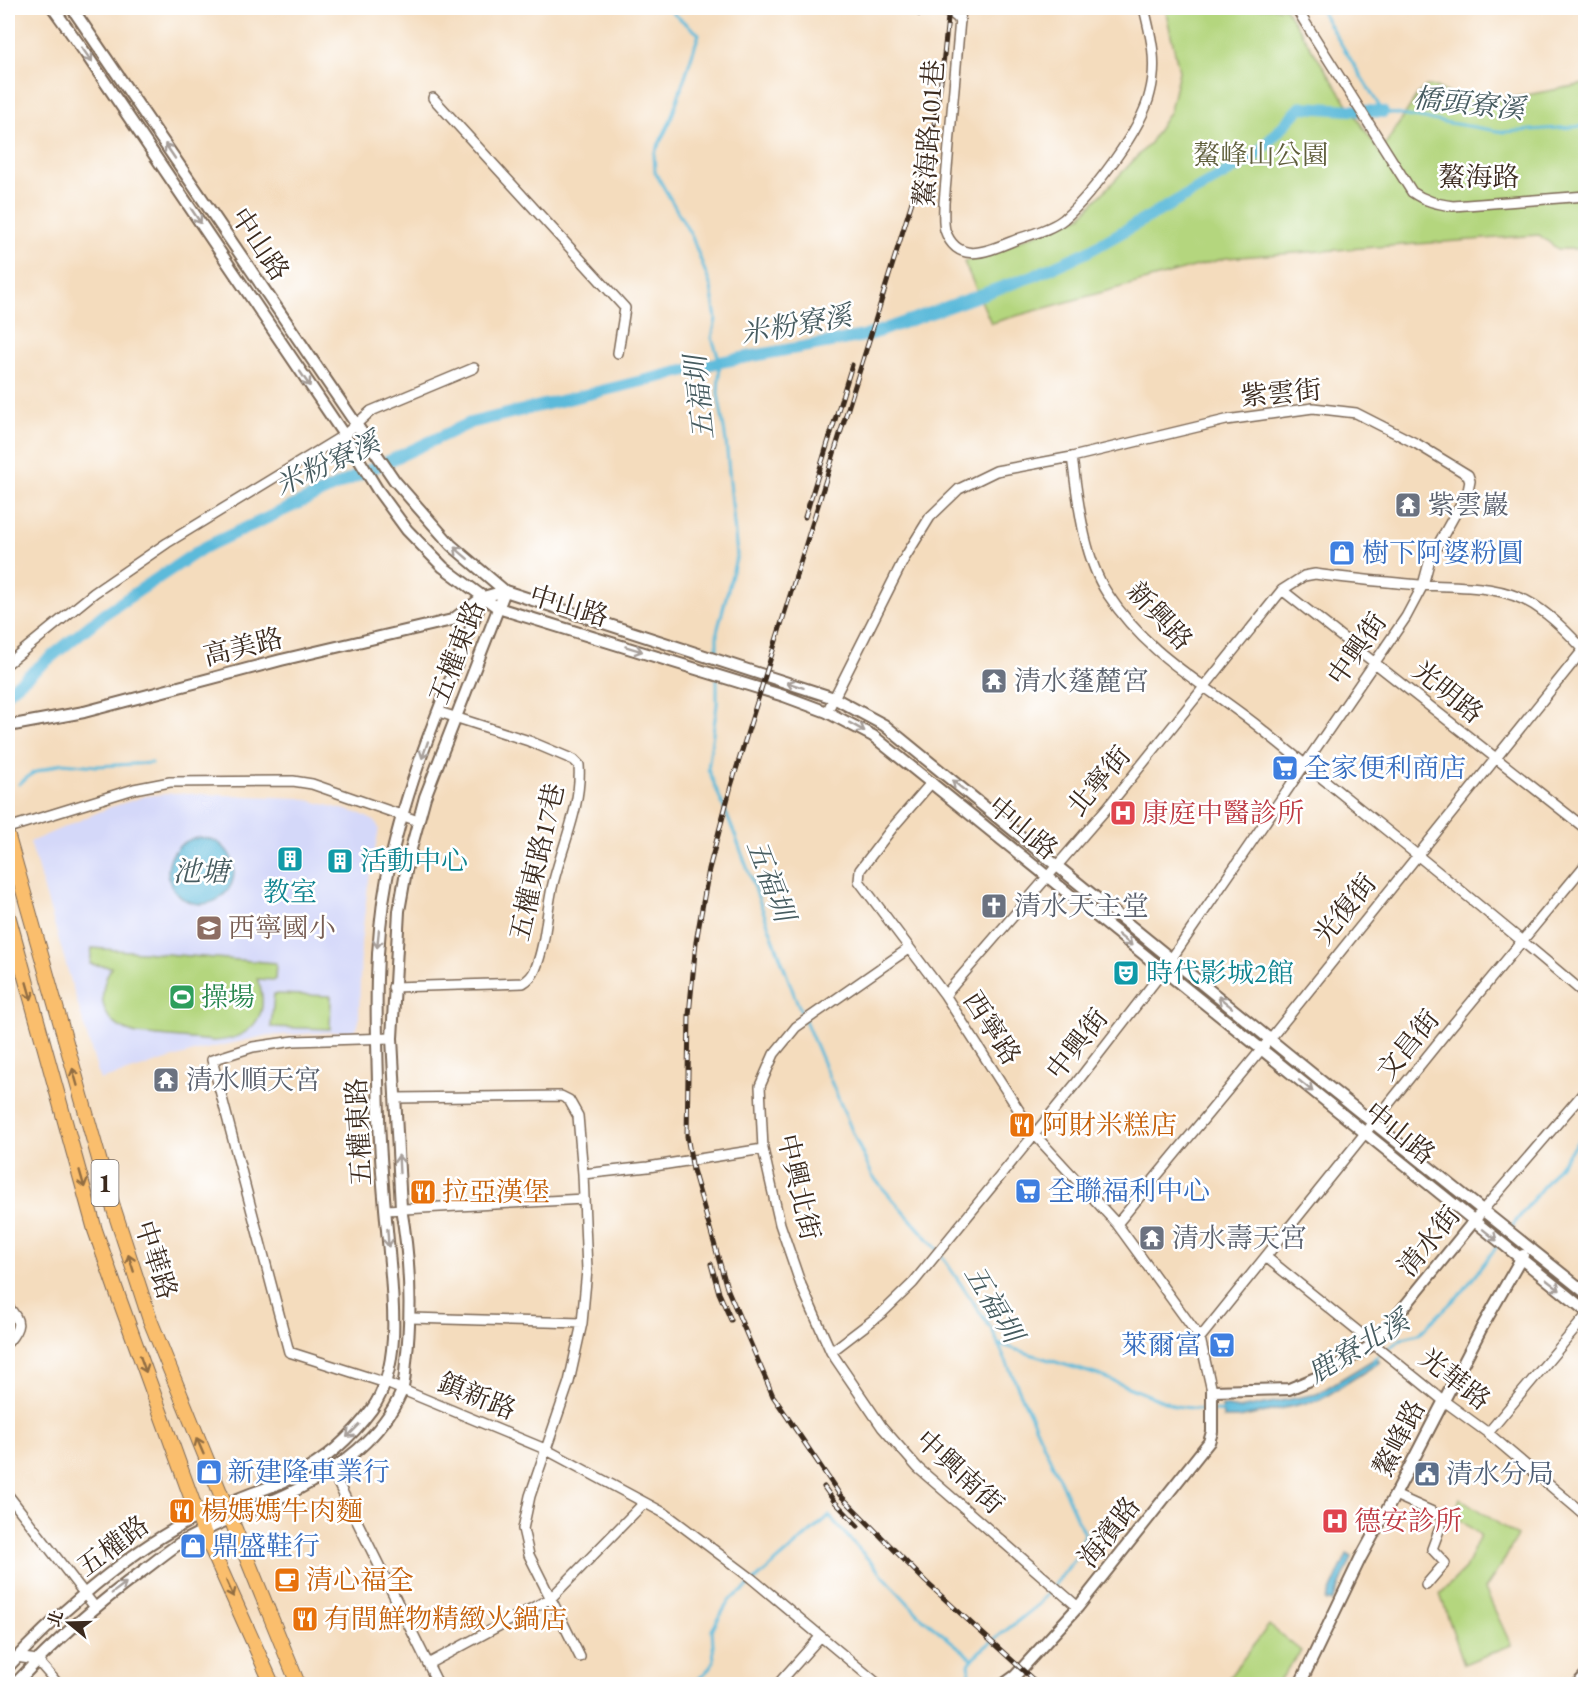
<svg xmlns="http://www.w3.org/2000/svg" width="1593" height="1692" viewBox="0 0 1593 1692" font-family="'EB Garamond','Noto Serif TC',serif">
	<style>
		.built { fill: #d4d8f9 }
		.green { fill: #b4d67e; stroke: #78804e; stroke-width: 1.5 }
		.water { fill: #5cbada; stroke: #4c727c; stroke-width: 1.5 }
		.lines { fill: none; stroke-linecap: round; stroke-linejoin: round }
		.stream { stroke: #5cbada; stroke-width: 3 }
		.canal { stroke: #5cbada; stroke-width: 12 }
		.minor-casing { stroke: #7c6856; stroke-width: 12 }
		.tertiary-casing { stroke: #7c6856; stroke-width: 14 }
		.primary-casing { stroke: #7c6856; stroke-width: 16 }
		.minor { stroke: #fff; stroke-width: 9 }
		.tertiary { stroke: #fff; stroke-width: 10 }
		.primary { stroke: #fabe6d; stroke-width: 14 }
		.rail-casing { stroke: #3b2a1e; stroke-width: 5 }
		.rail { stroke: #fff; stroke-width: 3; stroke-dasharray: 9; stroke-linecap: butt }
		.oneway { stroke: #a79f9a }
		.oneway2 { stroke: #916d42 }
		.labels { text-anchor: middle; stroke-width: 5; stroke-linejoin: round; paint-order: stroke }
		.shield { fill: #fff; stroke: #766a62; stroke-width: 1.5 }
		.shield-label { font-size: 26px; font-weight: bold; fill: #3b2a1e }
		.street-label { font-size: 27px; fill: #3b2a1e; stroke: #fff }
		.park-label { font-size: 27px; fill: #5f5e3b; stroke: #fff }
		.worship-label { font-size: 27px; fill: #5b616d; stroke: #fff; text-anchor: start }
		.shop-label { font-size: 27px; fill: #366cbe; stroke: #fff; text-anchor: start }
		.health-label { font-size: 27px; fill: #be3a42; stroke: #fff; text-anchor: start }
		.culture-label { font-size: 27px; fill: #0d838f; stroke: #fff; text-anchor: start }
		.education-label { font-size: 27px; fill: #785e54; stroke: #fff; text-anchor: start }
		.leisure-label { font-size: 27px; fill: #27864d; stroke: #fff; text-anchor: start }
		.food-label { font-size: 27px; fill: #c56008; stroke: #fff; text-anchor: start }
		.service-label { font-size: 27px; fill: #4e5e75; stroke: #fff; text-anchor: start }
		.water-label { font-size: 28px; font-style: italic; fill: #475c60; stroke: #fff }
	</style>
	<rect width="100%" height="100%" fill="#fff"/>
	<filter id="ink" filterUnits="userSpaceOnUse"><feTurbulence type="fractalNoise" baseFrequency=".0167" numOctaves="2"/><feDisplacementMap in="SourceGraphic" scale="12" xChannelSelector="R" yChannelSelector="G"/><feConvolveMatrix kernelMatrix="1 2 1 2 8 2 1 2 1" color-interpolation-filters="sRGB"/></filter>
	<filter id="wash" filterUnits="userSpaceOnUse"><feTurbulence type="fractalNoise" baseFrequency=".008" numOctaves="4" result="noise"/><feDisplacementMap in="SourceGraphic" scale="24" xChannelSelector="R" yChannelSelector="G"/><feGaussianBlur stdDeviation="1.35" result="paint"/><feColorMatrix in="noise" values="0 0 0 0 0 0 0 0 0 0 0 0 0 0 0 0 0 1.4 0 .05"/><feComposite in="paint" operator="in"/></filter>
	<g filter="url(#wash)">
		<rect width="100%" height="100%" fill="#f4dcbd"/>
		<path class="built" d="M173 793 300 798 361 814 376 822 379 829 368 885 361 943 359 1021 357 1028 353 1031 265 1036 197 1051 100 1080 30 842 108 808 146 796Z"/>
		<path class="green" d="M1165 8H1285L1380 153 1418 94 1426 86 1436 87 1449 94 1471 99 1490 102 1585 84V249H1558L1539 235 1226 258 991 323 964 262 1080 217 1150 143 1170 111 1179 71Z
			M92 948 276 963 275 980 257 979C273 1016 250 1039 214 1041L137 1034C101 1025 95 998 111 967L90 964Z
			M274 994 331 996 330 1029 271 1027Z
			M1460 1498 1517 1536 1505 1559 1485 1589 1511 1645 1464 1664 1440 1594 1465 1569 1480 1535 1455 1516Z
			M1269 1625 1301 1651 1276 1684H1224Z"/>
		<path class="water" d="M168 871a33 33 0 1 1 66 0a33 33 0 1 1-66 0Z
			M1376 1358 1380 1362 1320 1400 1239 1418H1223L1222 1406 1239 1409 1317 1394Z
			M1347 1554 1352 1557 1333 1601H1326Z"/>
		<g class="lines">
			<path class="stream" d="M669 8 674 14 699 34 670 122 654 154 655 172 692 237 711 287 716 319 712 338 720 362 718 393 726 441 737 555 717 632V657
				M1319 8 1383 112 1504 132 1586 126
				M717 679V704L708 769 735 835 795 997 856 1140 873 1177 937 1249 992 1330 1084 1534 1079 1554 1039 1604 979 1652 968 1665 972 1684
				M19 784 33 773 62 763 97 766 152 763
				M1510 1229 1586 1131
				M998 1344 1101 1376 1175 1406 1225 1412
				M1374 1359 1403 1338 1419 1334 1464 1290 1506 1234
				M693 1684 706 1672 714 1661 712 1630 730 1599 743 1591 829 1516 918 1614 973 1659"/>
			<path class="canal" d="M8 692 104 614 203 548 470 423 720 362 869 335 1033 276 1087 252 1254 157 1301 107 1383 112"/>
		</g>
	</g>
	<g filter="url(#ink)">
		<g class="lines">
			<defs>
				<path id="minor" d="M961 8 944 203C944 211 943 222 945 230 958 268 992 249 1018 239 1032 234 1052 229 1064 219 1092 194 1142 129 1150 93 1158 63 1151 36 1144 8
					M1296 8 1412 192C1425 201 1437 204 1453 206L1586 196
					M920 11C933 10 954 8 960 22
					M433 98 625 308 618 353
					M1072 457C1078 500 1083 556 1107 593 1148 656 1202 682 1259 727 1368 816 1479 903 1586 995
					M1282 590 1586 829
					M8 663 94 593 167 543 344 435 371 411 474 368
					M827 712 904 559 930 517 959 489 996 471 1072 457 1226 420 1313 408 1356 413 1417 444 1468 475 1470 481 1468 491 1430 559 1423 585 1406 617 1163 971 1077 1082 913 1283 882 1313 831 1352
					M932 782 893 827 860 870 859 881 945 995 1034 1134 1117 1224 1200 1338 1212 1391
					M8 828 134 789 170 782 293 781 312 784 418 821
					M908 949 796 1027 774 1054 760 1086 763 1149 780 1224 801 1285 831 1352 882 1427 918 1468 1078 1607
					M393 987 523 983C528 980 532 977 535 970 546 944 546 915 552 888 561 848 582 807 579 765L574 760 529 741 439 712
					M945 995 1107 808 1282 590 1304 576 1315 574C1350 579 1386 582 1421 585 1459 587 1500 584 1534 605 1554 618 1570 635 1586 652
					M392 1038 294 1041 253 1047 212 1060 289 1352 386 1383 545 1449 666 1514 751 1578 878 1684
					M395 1098 561 1096 569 1100 578 1116 583 1174 587 1270 582 1323 569 1382 530 1496 523 1529 529 1555 580 1657
					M583 1174 648 1167 763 1149
					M386 1210 584 1199
					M1482 1211 1586 1090
					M1117 1224 1270 1039 1583 650
					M1266 1257 1444 1401 1488 1433 1586 1516
					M8 1307C22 1321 20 1328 8 1342
					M411 1318 582 1323
					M1200 1338 1445 1034 1586 864
					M1488 1433 1586 1316
					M332 1471 438 1684
					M8 1495 94 1606
					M1395 1495 1444 1517 1432 1549 1445 1563 1426 1585
					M16 1657 37 1660 58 1684
					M428 1664 551 1598 644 1503
					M778 1684 820 1637
					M1576 1684 1586 1673"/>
				<path id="tertiary" d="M53 8 86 54 344 435 377 489 407 530 443 567 498 608 784 696 827 712 873 736 1586 1311
					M72 8 395 481 451 545 505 591 834 698 884 725 1321 1081 1586 1293
					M8 726 84 712 281 660 452 620 483 597 505 591
					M8 1667C51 1620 116 1563 171 1531 197 1515 225 1504 253 1493 267 1488 282 1483 295 1476 325 1461 352 1436 372 1409 402 1367 393 1300 389 1252 385 1207 380 1162 379 1116 377 1037 372 957 387 878 405 783 448 688 483 597
					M15 1684C54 1642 97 1604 144 1570 156 1561 168 1551 180 1543 218 1521 261 1508 300 1488 340 1468 382 1436 401 1393 405 1384 405 1372 406 1362 412 1312 410 1259 401 1208L392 1038 399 911 408 860 425 797 505 591
					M1004 1684 1015 1676 1078 1607 1209 1442 1212 1432V1391L1289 1389 1320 1376 1374 1344 1478 1216
					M1300 1684 1360 1559 1395 1495 1481 1329 1523 1255"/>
				<path id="primary" d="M8 837 108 1191 150 1320 298 1684
					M8 915 95 1230 116 1290 203 1530 272 1684"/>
			</defs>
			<use href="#minor" class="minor-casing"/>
			<use href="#tertiary" class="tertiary-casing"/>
			<use href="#primary" class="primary-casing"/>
			<use href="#minor" class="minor"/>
			<use href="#tertiary" class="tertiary"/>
			<use href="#primary" class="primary"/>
			<defs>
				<path id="rail" d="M949 8 942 74 932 137 731 786 709 869 696 942 689 1015 687 1136 693 1170 727 1288 773 1396 840 1495 926 1582 1038 1684
					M805 517 852 365
					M711 1264 719 1293 731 1320
					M824 1487 834 1501 858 1526"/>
			</defs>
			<use href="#rail" class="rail-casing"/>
			<use href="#rail" class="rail"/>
		</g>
		<defs><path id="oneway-shaft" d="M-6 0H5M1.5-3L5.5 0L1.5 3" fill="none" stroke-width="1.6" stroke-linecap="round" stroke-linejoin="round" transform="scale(1.5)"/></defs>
		<g class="oneway">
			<use href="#oneway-shaft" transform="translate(87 55) rotate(55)"/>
			<use href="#oneway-shaft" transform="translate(170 151) rotate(-124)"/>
			<use href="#oneway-shaft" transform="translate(196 216) rotate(56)"/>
			<use href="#oneway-shaft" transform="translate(305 379) rotate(56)"/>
			<use href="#oneway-shaft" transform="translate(461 553) rotate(-139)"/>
			<use href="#oneway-shaft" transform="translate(634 649) rotate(17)"/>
			<use href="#oneway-shaft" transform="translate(795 685) rotate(-162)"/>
			<use href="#oneway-shaft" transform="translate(857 727) rotate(29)"/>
			<use href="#oneway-shaft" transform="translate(425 750) rotate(109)"/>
			<use href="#oneway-shaft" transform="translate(959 786) rotate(-141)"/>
			<use href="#oneway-shaft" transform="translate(378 939) rotate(96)"/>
			<use href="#oneway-shaft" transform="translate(1125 940) rotate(39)"/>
			<use href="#oneway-shaft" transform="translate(1225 1002) rotate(-141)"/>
			<use href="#oneway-shaft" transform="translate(1306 1086) rotate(39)"/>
			<use href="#oneway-shaft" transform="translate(399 1164) rotate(-93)"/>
			<use href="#oneway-shaft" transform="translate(1490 1235) rotate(39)"/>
			<use href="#oneway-shaft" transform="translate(388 1238) rotate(86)"/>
			<use href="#oneway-shaft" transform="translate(1553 1285) rotate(38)"/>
			<use href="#oneway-shaft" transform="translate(353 1431) rotate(135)"/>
			<use href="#oneway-shaft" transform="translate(119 1588) rotate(-37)"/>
		</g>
		<g class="oneway2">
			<use href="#oneway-shaft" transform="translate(29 991) rotate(74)"/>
			<use href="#oneway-shaft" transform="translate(75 1077) rotate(-106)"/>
			<use href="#oneway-shaft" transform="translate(82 1179) rotate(74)"/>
			<use href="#oneway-shaft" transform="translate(131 1263) rotate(-108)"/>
			<use href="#oneway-shaft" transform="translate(143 1364) rotate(70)"/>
			<use href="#oneway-shaft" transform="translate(200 1446) rotate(-113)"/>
			<use href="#oneway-shaft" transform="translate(230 1589) rotate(66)"/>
		</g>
	</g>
	<defs>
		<symbol id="temple-square" viewBox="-11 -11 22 22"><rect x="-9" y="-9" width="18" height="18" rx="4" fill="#6b7280" stroke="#fff"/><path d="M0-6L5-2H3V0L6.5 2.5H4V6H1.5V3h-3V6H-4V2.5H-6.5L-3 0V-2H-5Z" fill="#fff"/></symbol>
		<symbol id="shop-square" viewBox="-11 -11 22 22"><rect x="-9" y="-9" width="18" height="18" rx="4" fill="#3f7fe0" stroke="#fff"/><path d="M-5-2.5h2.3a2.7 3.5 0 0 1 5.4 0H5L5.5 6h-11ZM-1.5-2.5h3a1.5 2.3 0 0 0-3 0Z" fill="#fff"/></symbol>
		<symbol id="supermarket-square" viewBox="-11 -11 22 22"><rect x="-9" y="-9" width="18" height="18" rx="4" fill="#3f7fe0" stroke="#fff"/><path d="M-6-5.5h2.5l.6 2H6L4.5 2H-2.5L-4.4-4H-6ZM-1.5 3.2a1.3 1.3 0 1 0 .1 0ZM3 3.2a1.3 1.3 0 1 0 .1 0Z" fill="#fff"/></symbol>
		<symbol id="hospital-square" viewBox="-11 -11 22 22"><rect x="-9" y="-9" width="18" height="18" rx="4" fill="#e0444e" stroke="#fff"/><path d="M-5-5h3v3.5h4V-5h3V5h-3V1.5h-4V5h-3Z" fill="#fff"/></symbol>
		<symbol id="building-square" viewBox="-11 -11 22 22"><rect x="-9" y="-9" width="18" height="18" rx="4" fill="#0f9aa8" stroke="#fff"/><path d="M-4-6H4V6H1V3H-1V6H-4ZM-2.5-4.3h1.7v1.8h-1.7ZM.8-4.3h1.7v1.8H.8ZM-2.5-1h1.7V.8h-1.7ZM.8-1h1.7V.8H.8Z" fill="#fff"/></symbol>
		<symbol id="church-square" viewBox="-11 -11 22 22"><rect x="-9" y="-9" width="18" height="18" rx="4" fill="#6b7280" stroke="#fff"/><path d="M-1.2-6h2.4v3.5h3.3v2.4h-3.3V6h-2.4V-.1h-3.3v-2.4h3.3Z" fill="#fff"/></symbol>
		<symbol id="school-square" viewBox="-11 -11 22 22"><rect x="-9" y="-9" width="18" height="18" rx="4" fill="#8d6e63" stroke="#fff"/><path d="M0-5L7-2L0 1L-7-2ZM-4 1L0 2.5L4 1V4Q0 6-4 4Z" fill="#fff"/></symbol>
		<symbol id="theatre-square" viewBox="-11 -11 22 22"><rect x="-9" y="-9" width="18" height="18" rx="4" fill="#0f9aa8" stroke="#fff"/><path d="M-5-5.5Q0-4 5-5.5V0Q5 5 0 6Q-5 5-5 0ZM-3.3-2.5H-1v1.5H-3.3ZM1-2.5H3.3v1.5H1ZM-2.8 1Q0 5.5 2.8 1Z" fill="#fff"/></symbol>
		<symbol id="stadium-square" viewBox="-11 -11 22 22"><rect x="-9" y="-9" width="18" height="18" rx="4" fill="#2e9e5b" stroke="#fff"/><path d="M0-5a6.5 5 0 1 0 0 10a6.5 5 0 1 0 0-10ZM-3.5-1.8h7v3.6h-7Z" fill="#fff"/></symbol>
		<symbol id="restaurant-square" viewBox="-11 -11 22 22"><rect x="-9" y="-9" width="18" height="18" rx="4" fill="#e8710a" stroke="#fff"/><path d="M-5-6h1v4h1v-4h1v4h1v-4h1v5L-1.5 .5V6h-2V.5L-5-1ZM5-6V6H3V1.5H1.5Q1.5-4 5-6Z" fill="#fff"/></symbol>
		<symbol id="civic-square" viewBox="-11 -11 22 22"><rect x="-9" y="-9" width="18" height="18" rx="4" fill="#5c6f8a" stroke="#fff"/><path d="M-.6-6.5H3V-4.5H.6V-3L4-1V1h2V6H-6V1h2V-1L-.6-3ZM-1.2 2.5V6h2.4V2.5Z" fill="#fff"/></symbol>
		<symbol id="cafe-square" viewBox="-11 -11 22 22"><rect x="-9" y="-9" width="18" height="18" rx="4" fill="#e8710a" stroke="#fff"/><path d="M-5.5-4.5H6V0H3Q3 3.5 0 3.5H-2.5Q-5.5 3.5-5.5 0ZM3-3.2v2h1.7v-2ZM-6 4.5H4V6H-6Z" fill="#fff"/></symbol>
	</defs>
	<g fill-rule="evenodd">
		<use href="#temple-square" x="1393" y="490" width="30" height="30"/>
		<use href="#shop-square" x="1327" y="538" width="30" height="30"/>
		<use href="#temple-square" x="979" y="666" width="30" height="30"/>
		<use href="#supermarket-square" x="1270" y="753" width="30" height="30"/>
		<use href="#hospital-square" x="1108" y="798" width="30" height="30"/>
		<use href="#building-square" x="275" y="844" width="30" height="30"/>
		<use href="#building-square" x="325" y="846" width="30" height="30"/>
		<use href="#church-square" x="979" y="891" width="30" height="30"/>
		<use href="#school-square" x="194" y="913" width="30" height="30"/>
		<use href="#theatre-square" x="1111" y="958" width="30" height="30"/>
		<use href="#stadium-square" x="167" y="982" width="30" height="30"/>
		<use href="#temple-square" x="151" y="1065" width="30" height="30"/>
		<use href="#restaurant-square" x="1007" y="1110" width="30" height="30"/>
		<use href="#supermarket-square" x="1013" y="1176" width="30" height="30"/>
		<use href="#restaurant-square" x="408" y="1177" width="30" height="30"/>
		<use href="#temple-square" x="1137" y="1223" width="30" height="30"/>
		<use href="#supermarket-square" x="1207" y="1330" width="30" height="30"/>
		<use href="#shop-square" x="194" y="1457" width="30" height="30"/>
		<use href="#civic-square" x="1412" y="1459" width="30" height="30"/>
		<use href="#restaurant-square" x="167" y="1496" width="30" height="30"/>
		<use href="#hospital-square" x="1320" y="1506" width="30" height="30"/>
		<use href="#shop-square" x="178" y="1531" width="30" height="30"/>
		<use href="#cafe-square" x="272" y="1565" width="30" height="30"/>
		<use href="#restaurant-square" x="290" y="1604" width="30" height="30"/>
	</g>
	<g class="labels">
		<rect class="shield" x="91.5" y="1160" width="27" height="46" rx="4.5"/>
		<g class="shield-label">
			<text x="105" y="1192">1</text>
		</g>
		<g class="street-label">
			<text transform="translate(929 133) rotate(-86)" y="9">鰲海路101巷</text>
			<text x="1479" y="186">鰲海路</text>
			<text transform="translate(260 244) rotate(56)" y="9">中山路</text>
			<text transform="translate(1281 393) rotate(-5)" y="9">紫雲街</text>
			<text transform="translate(569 606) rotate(17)" y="9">中山路</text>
			<text transform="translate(1160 616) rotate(47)" y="9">新興路</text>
			<text transform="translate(243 647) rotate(-14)" y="9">高美路</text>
			<text transform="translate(1357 649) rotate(-55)" y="9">中興街</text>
			<text transform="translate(457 652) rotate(-69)" y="9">五權東路</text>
			<text transform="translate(1448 692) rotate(39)" y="9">光明路</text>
			<text transform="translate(1099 781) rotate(-50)" y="9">北寧街</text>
			<text transform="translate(1023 828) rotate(40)" y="9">中山路</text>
			<text transform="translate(537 862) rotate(-77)" y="9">五權東路17巷</text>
			<text transform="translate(1345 909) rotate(-51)" y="9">光復街</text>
			<text transform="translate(992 1028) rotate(57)" y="9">西寧路</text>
			<text transform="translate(1077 1044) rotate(-52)" y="9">中興街</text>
			<text transform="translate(1408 1045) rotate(-51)" y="9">文昌街</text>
			<text transform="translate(359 1132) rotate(-93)" y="9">五權東路</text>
			<text transform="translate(1400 1133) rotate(39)" y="9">中山路</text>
			<text transform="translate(799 1187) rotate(77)" y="9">中興北街</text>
			<text transform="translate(1429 1241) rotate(-51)" y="9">清水街</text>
			<text transform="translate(156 1260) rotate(72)" y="9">中華路</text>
			<text transform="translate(1455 1379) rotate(38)" y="9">光華路</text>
			<text transform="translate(477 1396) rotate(22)" y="9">鎮新路</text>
			<text transform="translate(1399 1438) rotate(-63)" y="9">鰲峰路</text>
			<text transform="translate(960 1472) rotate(43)" y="9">中興南街</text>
			<text transform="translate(1109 1532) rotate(-52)" y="9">海濱路</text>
			<text transform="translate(113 1546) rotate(-37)" y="9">五權路</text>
		</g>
		<g class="park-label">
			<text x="1261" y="164">鰲峰山公園</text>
		</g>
		<g class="worship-label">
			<text x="1428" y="514">紫雲巖</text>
			<text x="1014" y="690">清水蓬麓宮</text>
			<text x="1014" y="915">清水天主堂</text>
			<text x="186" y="1089">清水順天宮</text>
			<text x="1172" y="1247">清水壽天宮</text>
		</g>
		<g class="shop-label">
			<text x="1362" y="562">樹下阿婆粉圓</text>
			<text x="1304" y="777">全家便利商店</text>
			<text x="1048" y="1200">全聯福利中心</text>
			<text x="1202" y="1354" text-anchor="end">萊爾富</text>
			<text x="228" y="1481">新建隆車業行</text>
			<text x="212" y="1555">鼎盛鞋行</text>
		</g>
		<g class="health-label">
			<text x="1142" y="822">康庭中醫診所</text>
			<text x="1354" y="1530">德安診所</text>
		</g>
		<g class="culture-label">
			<text x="360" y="870">活動中心</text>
			<text x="290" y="901" text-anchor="middle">教室</text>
			<text x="1146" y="982">時代影城2館</text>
		</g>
		<g class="education-label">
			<text x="228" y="937">西寧國小</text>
		</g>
		<g class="leisure-label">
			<text x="201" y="1006">操場</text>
		</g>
		<g class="food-label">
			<text x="1042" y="1134">阿財米糕店</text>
			<text x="442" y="1201">拉亞漢堡</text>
			<text x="201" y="1520">楊媽媽牛肉麵</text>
			<text x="306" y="1589">清心福全</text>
			<text x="324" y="1628">有間鮮物精緻火鍋店</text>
		</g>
		<g class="service-label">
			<text x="1446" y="1483">清水分局</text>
		</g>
		<g class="water-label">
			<text transform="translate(1469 103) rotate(6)" y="10">橋頭寮溪</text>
			<text transform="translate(796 324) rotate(-10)" y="10">米粉寮溪</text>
			<text transform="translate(699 398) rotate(-96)" y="10">五福圳</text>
			<text transform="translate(327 463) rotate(-25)" y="10">米粉寮溪</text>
			<text x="201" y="881">池塘</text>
			<text transform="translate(771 880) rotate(69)" y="10">五福圳</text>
			<text transform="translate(994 1303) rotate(59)" y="10">五福圳</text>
			<text transform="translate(1358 1346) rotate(-31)" y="10">鹿寮北溪</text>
		</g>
	</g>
	<rect width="1593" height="1692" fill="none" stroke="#fff" stroke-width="30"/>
	<g transform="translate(69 1623) rotate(289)" stroke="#ffffff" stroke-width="4.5" paint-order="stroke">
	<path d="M0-4.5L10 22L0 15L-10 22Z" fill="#3b2a1e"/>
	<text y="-9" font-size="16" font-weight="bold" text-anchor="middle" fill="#3b2a1e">北</text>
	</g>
</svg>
